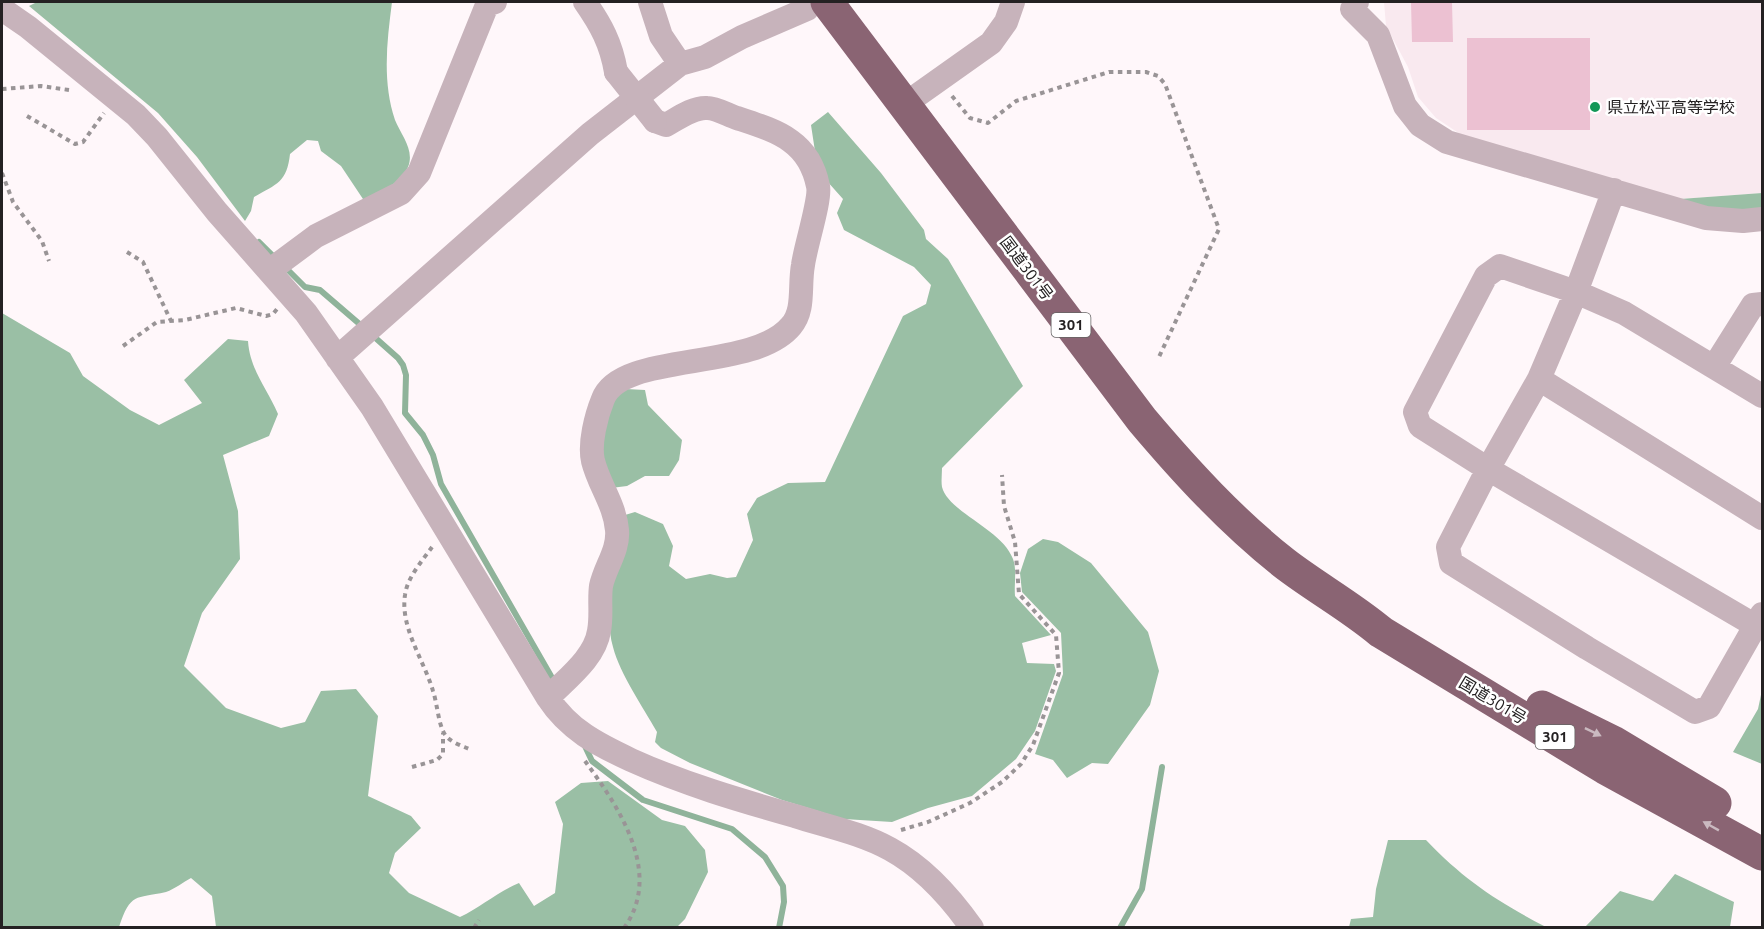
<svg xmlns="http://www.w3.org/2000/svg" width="1764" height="929" viewBox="0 0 1764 929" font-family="Ubuntu,'Noto Sans JP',sans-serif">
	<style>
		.built { fill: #f9e9ef }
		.forest { fill: #9abfa5 }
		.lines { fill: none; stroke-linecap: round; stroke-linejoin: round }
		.stream { stroke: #8fb39a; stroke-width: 6 }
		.building { fill: #ecc1d2 }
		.path { stroke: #999496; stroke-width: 4; stroke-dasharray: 4.5 4.5; stroke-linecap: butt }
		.minor { stroke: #c7b3bb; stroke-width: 24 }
		.highway { stroke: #8a6473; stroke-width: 33 }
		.minor-bridge { stroke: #c7b3bb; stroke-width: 24 }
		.oneway { fill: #cab9c0 }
		.poi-dot { fill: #139757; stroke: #fff; stroke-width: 2 }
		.labels { text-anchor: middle; stroke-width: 5; stroke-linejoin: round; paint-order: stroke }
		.shield { fill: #fff; stroke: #666464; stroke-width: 1.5 }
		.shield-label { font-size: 15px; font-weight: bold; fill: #242122 }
		.poi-label { font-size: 16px; fill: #242122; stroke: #fff; text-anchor: start }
		.street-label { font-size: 16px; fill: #242122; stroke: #fff }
	</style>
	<rect width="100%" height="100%" fill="#fff7fa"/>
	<path class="built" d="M1384 2H1762V193L1680 199 1460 134 1436 118 1418 97 1408 67 1386 26Z"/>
	<path class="forest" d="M37 2H392C387 41 382 81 395 120 401 135 415 150 408 167 401 183 379 193 365 202L341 166 321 151 318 141 307 140 290 154C287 182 277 184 254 197L251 211 245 221 197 157 158 113 29 6Z
		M828 112 881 173 924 230 926 239 948 259 1023 386 942 468C942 474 941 481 942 487 948 512 1002 529 1013 559 1017 569 1014 585 1015 596L1051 635 1022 643 1027 663 1054 664 1056 671 1035 731 1016 759 972 796 928 808 892 822 844 819 782 800 690 763 661 748 655 742 657 732C643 707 620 674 613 647 602 609 619 553 625 515L635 512 663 524 673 546 669 566 686 579 710 574 727 578 736 577 753 540 747 514 757 498 788 483 825 482 903 316 926 304 931 285 914 267 844 230 837 213 843 199 818 171 811 125Z
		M1762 193V211L1713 209 1680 199Z
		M2 313 70 353 83 376 130 410 159 425 202 403 184 380 228 339 248 341C250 370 267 388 278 414L269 436 223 455 238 511 240 559 202 613 184 666 226 708 281 728 305 722 321 691 356 689 378 716 368 796 411 816 421 828 395 853 389 873 409 893 460 917C481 907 497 892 519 883L534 906 555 893 563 824 555 802 581 783 608 781 662 820 685 826 705 850 708 872 685 919 676 928 216 927 212 896 191 878C183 882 175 889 166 892 135 899 131 892 119 927H2Z
		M626 389 645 390 648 405 682 440 679 460 669 476H645L627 486 611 488 600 459 610 396Z
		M1043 539 1058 542 1091 563 1148 632 1159 671 1150 705 1108 764 1092 763 1067 778 1053 760 1035 754 1063 674 1061 633 1022 592 1020 573 1028 549Z
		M1762 690V764L1733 752 1758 709Z
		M1388 840H1426C1464 880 1498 902 1546 927H1349L1351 919 1373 917 1376 889Z
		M1675 874 1734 902 1730 927H1585L1620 891 1653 901Z"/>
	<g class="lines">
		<path class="stream" d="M259 242 277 260
			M285 267 305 287 320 290 363 327
			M371 334 398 358 403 365 406 375 405 413 423 435 433 455 441 484 555 683
			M584 744 592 761 643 800 732 829 765 857 783 886 784 902 779 928
			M1120 928 1142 889 1162 767"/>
	</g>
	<path class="building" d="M1411 2H1452L1453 42H1412Z
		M1467 38H1590V130H1467Z"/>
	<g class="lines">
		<path class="path" d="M2 89 41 86 69 90
			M952 96 970 118 988 123 1016 101 1109 72H1146L1158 76 1165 84 1219 229 1158 359
			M27 116 75 144 83 142 104 113
			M2 173 13 202 42 241 49 261
			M127 252 143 262 171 321
			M123 346 157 322 185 320 236 308 266 316 273 314 277 309
			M432 547C422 561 407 578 405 595 400 628 424 660 433 691 437 703 438 720 443 731 447 741 460 745 469 749
			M585 761C618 806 664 873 624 928
			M412 767 437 760 443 754V733
			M901 830 928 822 970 803 1002 782 1021 764 1033 745 1059 673 1056 635 1019 594 1015 542 1004 506 1002 475
			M474 928 479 920"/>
		<path class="minor" d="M585 2C601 25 611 43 616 72
			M650 2 661 36 680 64 705 57 742 37 807 9
			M1357 2 1352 9 1378 35 1405 106 1420 125 1447 142 1706 218 1743 221 1762 219
			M2 9 28 27 136 115 157 137 217 212 306 313 372 407 548 698C569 730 597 744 631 760 684 784 739 800 795 816 826 826 861 833 890 849 923 867 951 898 972 928
			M905 104 991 43 1006 22 1013 2
			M1614 190 1576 292 1539 379 1488 469 1448 547 1451 563 1587 648 1695 712 1709 707 1762 614
			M269 271 316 236 401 193 419 173 487 5 495 2
			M337 358 590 134 680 64
			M1714 367 1753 305 1762 304
			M1539 379 1762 518
			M1756 626 1488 469 1420 426 1415 412 1486 276 1500 266 1576 292 1624 313 1762 396
			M548 698C566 679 595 658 599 631 602 616 599 600 601 586 605 567 619 550 617 530 615 505 599 485 593 461 589 444 596 416 603 399 621 351 753 372 791 326 805 310 799 286 803 265 805 248 821 199 818 186 809 140 776 131 737 118 728 115 716 108 707 108 693 107 677 119 666 125L655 121"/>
		<path class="highway" d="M827 2 1142 420C1186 472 1231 521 1284 563 1315 587 1350 606 1381 632L1605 768 1762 854
			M1542 707 1613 742 1715 803"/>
		<path class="minor-bridge" d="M616 72 655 121"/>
	</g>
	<defs><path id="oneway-solid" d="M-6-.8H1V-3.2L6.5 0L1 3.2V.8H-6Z" transform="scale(1.5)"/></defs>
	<g class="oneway">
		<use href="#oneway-solid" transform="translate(1593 732) rotate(26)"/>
		<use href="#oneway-solid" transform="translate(1711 826) rotate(-151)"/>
	</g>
	<circle class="poi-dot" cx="1595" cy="107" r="6"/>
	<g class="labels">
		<g class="shield">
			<rect x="1051.5" y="313" width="39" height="24" rx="4.5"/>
			<rect x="1535.5" y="725" width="39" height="24" rx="4.5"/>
		</g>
		<g class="shield-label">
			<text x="1071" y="330">301</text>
			<text x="1555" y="742">301</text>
		</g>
		<g class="poi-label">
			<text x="1607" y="113">県立松平高等学校</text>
		</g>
		<g class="street-label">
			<text transform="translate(1027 268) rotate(53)" y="6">国道301号</text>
			<text transform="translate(1493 700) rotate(31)" y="6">国道301号</text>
		</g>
	</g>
	<rect width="1764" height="929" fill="none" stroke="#242122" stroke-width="6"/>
</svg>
